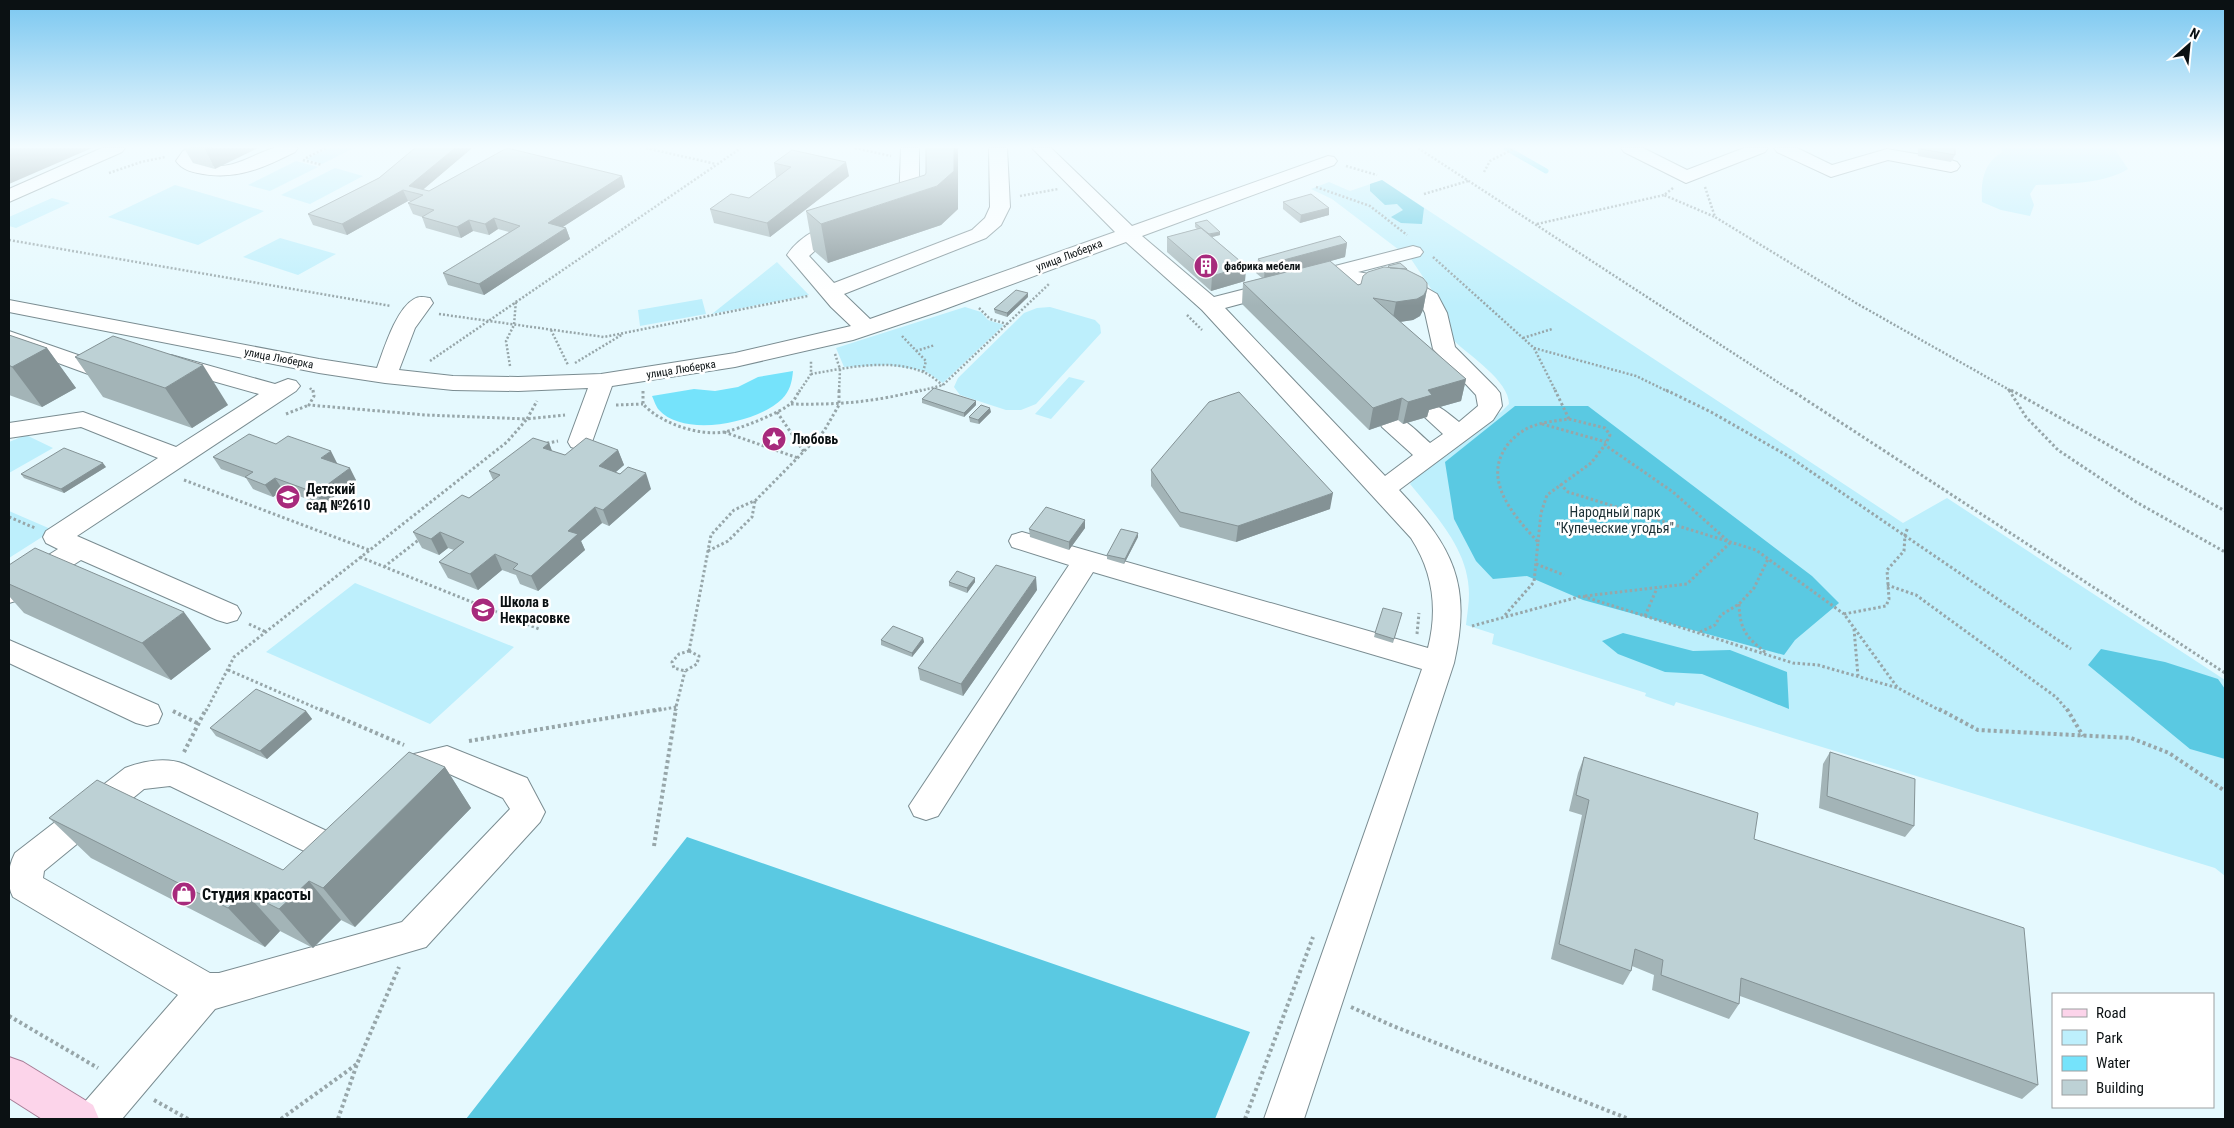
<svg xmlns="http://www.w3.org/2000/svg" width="2234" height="1128" viewBox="0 0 2234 1128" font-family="'Roboto Condensed',sans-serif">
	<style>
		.green { fill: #bdeffc }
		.forest { fill: #5ac9e2 }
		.water { fill: #75e3fb }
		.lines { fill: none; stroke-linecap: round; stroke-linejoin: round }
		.stream { stroke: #75e3fb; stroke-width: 5 }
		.minor-casing { stroke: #7a8c91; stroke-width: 2 }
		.major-casing { stroke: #a67d96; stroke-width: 2 }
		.path-far2 { stroke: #97a6a9; stroke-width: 2.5; stroke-dasharray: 2 2; stroke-linecap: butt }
		.path-far1 { stroke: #97a6a9; stroke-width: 3; stroke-dasharray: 2.5 2.5; stroke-linecap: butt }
		.path { stroke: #97a6a9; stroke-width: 4; stroke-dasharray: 3 3; stroke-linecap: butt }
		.minor { fill: #fff; fill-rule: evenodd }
		.major { fill: #fcd4ea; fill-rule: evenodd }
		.wall { fill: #a3b4b7 }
		.shaded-wall { fill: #849295 }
		.building { fill: #bdd1d5; stroke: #849295 }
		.labels { text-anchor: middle; stroke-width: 5; stroke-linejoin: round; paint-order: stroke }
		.far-street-label { font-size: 11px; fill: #0b1113; stroke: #fff }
		.far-poi-label { font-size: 11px; font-weight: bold; fill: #0b1113; stroke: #fff; text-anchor: start }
		.poi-label { font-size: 14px; font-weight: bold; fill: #0b1113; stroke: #fff; text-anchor: start }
		.park-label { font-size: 14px; fill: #1c3035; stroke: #fff }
		.near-poi-label { font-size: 16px; font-weight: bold; fill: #0b1113; stroke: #fff; text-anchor: start }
	</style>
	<rect width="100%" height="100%" fill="#e5f9fe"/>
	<path class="green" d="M330 148H354L322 164 306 159Z
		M2002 148H2114L2128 169C2104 184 2064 184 2036 185L2030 194 2034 205 2030 216 2001 210 1982 202C1981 181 1983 164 2002 152Z
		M296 161 318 167 270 191 248 185Z
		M335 168 363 176 310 204 281 195Z
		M1382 180 1903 523 1947 498 2225 680V876L2215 868 1676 702 1674 706 1645 696 1646 693 1492 644 1494 634 1466 625C1467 615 1469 604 1469 594 1469 550 1436 516 1410 484L1418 474 1501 412 1509 404C1509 381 1470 356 1453 340L1450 332 1448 314 1411 259 1332 199 1311 189 1329 182 1350 191Z
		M175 185 264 211 198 245 108 217Z
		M52 198 70 203 16 228 9 226V217Z
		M280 238 336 254 298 275 243 257Z
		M777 262 809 295 712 314Z
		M702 299 706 314 640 326 638 310Z
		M965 307 981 312 988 320 1004 325 943 383 925 371 888 365 844 367 836 348Z
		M1050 307 1095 320 1100 325 1101 333 1036 404 1021 410H1006L960 395 954 387 958 378 1024 313 1037 308Z
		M1069 377 1085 381 1051 419 1035 414Z
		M26 435 53 448 9 473V442Z
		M9 511 53 530 9 558Z
		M355 583 514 647 430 724 266 652Z"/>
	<path class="forest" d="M1382 180 1424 208 1422 224 1401 223 1391 217 1403 210 1397 204 1385 205 1370 191V184Z
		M1515 406H1588L1812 576 1839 603 1795 640 1784 655 1583 600 1527 576 1493 579 1476 561 1454 519 1445 462Z
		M1623 633 1693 651 1730 650 1787 672 1789 709 1702 674 1665 672 1618 654 1602 641Z
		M2101 649 2165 662 2218 679 2225 689V759L2190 749 2088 665Z
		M687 837 1250 1032 1215 1119H466Z"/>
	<path class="water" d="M793 371C792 382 790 391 782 399 758 423 684 438 659 410 656 407 654 400 652 396L694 389 715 391 738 387 758 377Z"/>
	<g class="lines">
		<path class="stream" d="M1506 148 1546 171"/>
		<defs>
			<path id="minor" d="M102 148H125L122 152 9 202V189Z
				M190 148H213L210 152 195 160C227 176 247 156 274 148 281 146 291 148 298 148L295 152C265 167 238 180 203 174 192 172 182 170 176 161L183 151Z
				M901 148H919V209C913 217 904 218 895 216L892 212 899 206Z
				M989 148H1007L1010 207 1001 225 986 238 844 294 870 319 1115 232 1032 148H1051L1132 226 1328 156 1334 157 1337 161 1334 165 1142 236 1214 297 1413 246 1420 248 1423 252 1420 256 1358 272 1418 283 1437 294 1447 313 1455 347 1496 388 1500 393 1502 406 1493 420 1399 490C1453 547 1472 584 1454 663L1304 1119H1264L1422 669 1093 572 938 816 926 820 914 816 909 806 1069 565 1012 547 1009 541 1012 535 1022 532 1428 648C1438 609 1433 572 1411 538L1202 310 1126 242 937 312 853 340 735 367 612 386 592 442 589 447 580 450 571 447 568 442 588 388 518 391 453 390 385 383 319 373 9 312V300L319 359 377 368C384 349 396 309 414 299 419 296 424 297 430 298L433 303 415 328 399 370 453 376 518 377 601 374 735 353 851 326 831 307 787 255C799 237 829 218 851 224L854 228 851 232 829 238 809 256 834 283 972 230 985 218 990 207ZM1329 280 1405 292 1420 303 1425 313 1433 349 1476 395 1478 406 1459 422C1446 412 1437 401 1421 405L1417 410 1443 434 1430 443C1416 431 1402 412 1382 417L1379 422 1382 427 1413 455 1385 476 1225 308Z
				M1621 148H1643L1687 170 1744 148H1768L1765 152 1686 183 1624 152Z
				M1774 148H1797L1832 165 1887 149 1951 160 1957 162 1960 166 1957 170 1951 172 1888 160 1831 177 1777 152Z
				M9 331 101 363 114 361 122 363 126 368 122 373C111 376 102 378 91 375L9 345Z
				M171 355 275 384 288 379 296 381 300 386 296 391 77 536 237 606 241 613 237 620 227 623 217 620 81 560 19 600 9 603V580L58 549 46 543 43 537 46 531 158 458 81 427 9 438V423L83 412 176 447 259 394 163 367 160 362 163 357Z
				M9 640 158 705 162 714 158 723 147 726 136 723 9 663Z
				M447 746 527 778 545 812 540 822 426 947 215 1009 122 1119H76L82 1105 178 995 13 897C6 883 8 867 15 853L125 768C143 761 166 757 184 764L329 832 410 755ZM445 772 503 798 510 809 402 922 219 973H210L43 878 44 871 144 789 170 786 333 865 345 860 430 775Z"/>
			<path id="major" d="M9 1057 23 1062 93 1105 99 1119H42L9 1098Z"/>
		</defs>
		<use href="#minor" class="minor-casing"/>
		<use href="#major" class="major-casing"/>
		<path class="path-far2" d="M646 148 716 164
			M855 148 891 156
			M1418 148 1793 392
			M306 158 326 148
			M303 160 322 165
			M1346 166 1377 175
			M1484 172 1490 161 1515 148
			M109 173 141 162 165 157
			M1316 187 1370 206 1407 235
			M1705 187 1715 217 1856 303 2013 392
			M1673 188 1664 195 1715 217
			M1424 194 1468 181
			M1020 196 1058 189
			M1537 224 1664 195
			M9 240 391 306
			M1433 257 1534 348 1556 392
			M979 308 990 319 1007 324
			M439 314 604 337 808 296
			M1187 315 1202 330
			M551 330 568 365
			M902 336 926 361 923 372
			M1523 338 1552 329
			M1534 348 1636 376 1669 392
			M916 351 935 345
			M835 354 840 369 839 392
			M430 361 741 148
			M575 363 623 334
			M510 366 506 341 514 325 516 300
			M811 374C846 368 889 358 923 372 931 375 937 381 943 385
			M310 388 313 392
			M2008 389 2010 392
			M799 392 811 374V361
			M916 392 943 385 1049 284"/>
		<path class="path-far1" d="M313 390 314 396 309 405 426 415 527 419 537 401
			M1666 390 1711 412 1788 456 2071 649
			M1791 390 2225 673
			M2009 390 2026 417 2058 450 2136 502 2225 552
			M2011 390 2225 511
			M643 391V404C660 423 698 436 724 432 737 430 783 412 791 403 795 400 797 394 800 390
			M791 404C839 405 874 402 921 390
			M616 405 643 404
			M777 412 804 452
			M286 414 309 405
			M1569 419 1605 428 1610 435 1605 445 1673 492 1728 541
			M1542 424 1606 442
			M724 432 798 458
			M542 444 558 441
			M184 480 369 550
			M1560 484 1568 492 1756 550 1844 614
			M9 517 35 528
			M1538 542 1541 513 1547 495 1591 463 1605 445
			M708 551 728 541 752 517 755 501
			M360 557 539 629
			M1536 564 1564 575
			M384 567 421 538
			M1887 585 1916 595 2056 697 2068 711
			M1585 596 1687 584 1730 543
			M1739 604C1740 630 1746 637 1766 653
			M1505 615 1534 582 1538 542C1517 519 1485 485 1503 452 1508 442 1518 433 1528 428 1541 422 1555 421 1569 419L1555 390
			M1645 616 1657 588
			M249 624 266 632
			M1472 626 1582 596 1793 663 1818 665 1898 688 1941 711
			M1854 629 1858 676
			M1700 632 1715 625 1721 615 1739 604 1754 588 1768 559
			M1417 634 1419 613
			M689 651 711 535 734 510 756 500 824 431 839 405V390
			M689 651 699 656 697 664 685 671 674 668 672 662 679 654Z
			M228 670 323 711
			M1897 687 1844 614 1886 606 1889 599 1887 570 1904 551 1905 535 1908 527
			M206 711 234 657 507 442 527 419 565 415
			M654 711 676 707
			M675 711 685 671"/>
		<path class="path" d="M320 709 404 745
			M1939 709 1978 730 2131 738 2169 753 2225 791
			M2067 709 2083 736
			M173 711 199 724
			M469 741 662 709
			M184 752 206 709
			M654 846 676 709
			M1351 1007 1393 1026 1629 1119
			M9 1016 98 1068
			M154 1100 188 1119
			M281 1119 357 1064
			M338 1119 357 1064 399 967
			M1245 1119 1313 937"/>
		<use href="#minor" class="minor"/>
		<use href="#major" class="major"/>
	</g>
	<path class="wall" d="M184 148H204L215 169 193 163Z
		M415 148H472L422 190 429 191 622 176 625 187 562 227 566 228 570 239 484 295 448 285 443 273 509 232 498 229 489 235 473 231 461 238 426 228 422 217 413 214 408 203 411 201H408L347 235 313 225 308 214 379 178Z
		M1918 148H1955V155L1951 162 1918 156Z
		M774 163 849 176 770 237 714 223 710 209 749 198 777 178 776 177Z
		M1283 202 1329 208V215L1300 223 1283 209Z
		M958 209 941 225 828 263 813 250 806 211Z
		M1195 223 1220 235 1212 237 1246 266 1245 281 1211 291 1167 252V237L1197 229 1195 227Z
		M1347 243 1345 257 1330 261 1358 285 1361 284 1388 267V266L1407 269 1427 289 1423 310 1420 316 1413 320 1400 322 1466 379 1461 401 1429 410 1427 417 1403 424 1398 420 1369 430 1242 304 1243 283 1262 278 1256 273 1258 259Z
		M1028 297 1007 317 995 313 994 309Z
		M9 335 47 348 76 388 42 407 9 395Z
		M75 357 228 405 192 428 103 397Z
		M922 399 976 405 964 417 922 403Z
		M991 412 979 424 970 422 969 417Z
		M549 443 552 451 565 455 618 450 624 465 616 472 651 489 609 526 602 523 581 541 585 550 538 591 520 584 516 575 502 570 478 590 448 578 439 562 454 550 448 548 439 555 422 548 413 532 469 498 493 480 489 471Z
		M276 444 337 463V464L356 480 323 505 283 490 273 497 253 489 246 478 221 469 213 457Z
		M106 467 64 493 24 478 21 474Z
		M1151 470 1330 509 1236 542 1180 527 1151 486Z
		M1085 528 1069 550 1030 537 1029 529Z
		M1138 537 1124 564 1107 559V555Z
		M9 565 211 649 171 680 24 613 9 596Z
		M949 582H975L967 593 949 586Z
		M1037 590 963 696 920 680 918 668Z
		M1402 613 1393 643 1374 637 1375 633Z
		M923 638 924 642 912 657 881 645V640Z
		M306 711 312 719 267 759 216 736 210 728Z
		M1830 752 1914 826 1905 837 1819 808 1823 764Z
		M1584 757 1754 839 2038 1085 2022 1099 1740 996 1739 1004 1729 1019 1652 990 1654 975 1632 966 1631 971 1623 985 1551 959 1582 815 1569 811 1578 773Z
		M445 767 471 808 355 927 341 920 313 948 280 931 265 947 91 858 49 818 283 870Z"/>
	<path class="shaded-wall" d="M9 148H92L9 184Z
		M204 148H258L215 169Z
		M455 148H472L418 194 409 186Z
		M954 148H958V209L941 225 828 263 821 224 937 186Z
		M846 162 849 176 770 237 767 223Z
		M622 176 625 187 552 234 548 223Z
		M403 190 408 201 347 235 342 224Z
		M1329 208V215L1300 223 1301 215Z
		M494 218 498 229 489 235 485 224Z
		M469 220 473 231 461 238 457 227Z
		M566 228 570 239 484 295 479 284Z
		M1220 232V235L1208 238V235Z
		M1347 243 1345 257 1264 280 1265 265Z
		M1246 266 1245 281 1211 291 1212 276Z
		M1427 289 1423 310 1420 316 1413 320 1392 323 1396 302Z
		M1028 293V297L1007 317V313Z
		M47 348 76 388 42 407 12 367Z
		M203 365 228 405 192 428 165 388Z
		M1466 379 1461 401 1429 410 1427 417 1403 424 1408 402 1428 390Z
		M1402 398 1398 420 1369 430 1373 408Z
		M976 401V405L964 417V413Z
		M990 408 991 412 979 424 978 420Z
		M549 443 555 459 543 448Z
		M618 450 624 465 604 482 599 466Z
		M331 451 337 463 328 470 321 458Z
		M103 463 106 467 64 493 61 489Z
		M350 468 356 480 323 505 316 493Z
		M646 473 651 489 609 526 603 510Z
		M275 478 283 490 273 497 265 485Z
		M1333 493 1330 509 1236 542 1238 526Z
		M595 507 602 523 581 541 585 550 538 591 531 576 568 531Z
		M1085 520V528L1069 550V542Z
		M440 532 448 548 439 555 431 539Z
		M1138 533V537L1124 564 1125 559Z
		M495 554 502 570 478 590 470 574Z
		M1036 577 1037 590 963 696 961 684Z
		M975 578V582L967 593V588Z
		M184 612 211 649 171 680 142 643Z
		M923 638 924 642 912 657V653Z
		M306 711 312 719 267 759 260 751Z
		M445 767 471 808 355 927 323 888Z
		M309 881 341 920 313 948 279 909Z
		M245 892 280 931 265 947 228 908Z"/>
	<path class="building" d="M415 148H455L409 186 429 191 507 148 622 176 548 223 566 228 479 284 443 273 520 226 494 218 485 224 469 220 457 227 422 217 434 210 408 203 423 195 403 190 342 224 308 214 379 178Z
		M926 148H954V171L937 186 821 224 806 211 925 175 926 173Z
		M1921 148H1955V155L1921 149Z
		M792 150 846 162 767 223 710 209 731 194 749 198 791 167 774 163Z
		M1311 194 1329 208 1301 215 1283 202Z
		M1207 220 1220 232 1209 234 1195 223Z
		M1201 228 1246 266 1212 276 1167 237Z
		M1340 236 1347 243 1265 265 1258 259Z
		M1330 261 1358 285 1361 284 1363 276 1368 272 1384 267 1405 269 1423 278 1427 283V289L1424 295 1417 299 1396 302 1373 298 1466 379 1428 390 1432 395 1408 402 1402 398 1373 408 1243 283Z
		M1400 263 1407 269 1390 268 1388 266Z
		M1016 290 1028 293 1007 313 994 309Z
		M9 335 47 348 12 367 9 365Z
		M113 336 203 365 165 388 75 357Z
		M934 388 976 401 964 413 922 399Z
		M1239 392 1333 493 1238 526 1180 512 1151 470 1209 402Z
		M981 405 990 408 978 420 969 417Z
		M249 434 276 444 288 436 331 451 321 458 350 468 316 493 275 478 265 485 245 477 253 472 213 457Z
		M533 438 549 443 543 448 565 455 586 438 618 450 599 466 620 474 628 467 646 473 603 510 595 507 568 531 578 534 531 576 513 569 518 564 495 554 470 574 439 562 464 542 440 532 431 539 413 532 462 495 469 498 500 475 489 471Z
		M64 448 103 463 61 489 21 474Z
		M1046 507 1085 520 1069 542 1029 529Z
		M1121 529 1138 533 1125 559 1107 555Z
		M35 548 184 612 142 643 9 584V565Z
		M996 565 1036 577 961 684 918 668Z
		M957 571 975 578 967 588 949 582Z
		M1383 608 1402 613 1394 639 1375 633Z
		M893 626 923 638 912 653 881 640Z
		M256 689 306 711 260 751 210 728Z
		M409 752 445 767 323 888 309 881 279 909 245 892 228 908 49 818 97 780 283 870Z
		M1830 752 1915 779 1914 826 1827 796Z
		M1584 757 1758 813 1754 839 2024 928 2038 1085 1741 978 1739 1004 1661 975 1663 960 1635 949 1631 971 1559 944 1589 800 1576 795Z"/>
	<linearGradient id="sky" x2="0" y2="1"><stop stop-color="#7ac7f0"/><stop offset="0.48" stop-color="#f3fcff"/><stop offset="1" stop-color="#f3fcff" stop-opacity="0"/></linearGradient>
	<rect width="2234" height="306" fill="url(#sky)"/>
	<defs>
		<symbol id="building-disc" viewBox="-11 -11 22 22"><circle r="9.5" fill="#a72a7c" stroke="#fff"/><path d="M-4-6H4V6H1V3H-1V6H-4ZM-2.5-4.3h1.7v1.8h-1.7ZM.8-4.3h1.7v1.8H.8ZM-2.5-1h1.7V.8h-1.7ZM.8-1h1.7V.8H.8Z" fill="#fff"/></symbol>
		<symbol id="sight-disc" viewBox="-11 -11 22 22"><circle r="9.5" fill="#a72a7c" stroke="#fff"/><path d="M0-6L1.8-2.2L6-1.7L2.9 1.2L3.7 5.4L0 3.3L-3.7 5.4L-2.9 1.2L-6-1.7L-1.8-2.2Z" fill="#fff"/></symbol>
		<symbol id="school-disc" viewBox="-11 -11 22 22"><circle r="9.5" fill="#a72a7c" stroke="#fff"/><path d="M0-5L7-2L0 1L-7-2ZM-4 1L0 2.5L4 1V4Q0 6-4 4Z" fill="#fff"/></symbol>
		<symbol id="shop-disc" viewBox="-11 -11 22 22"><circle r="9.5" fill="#a72a7c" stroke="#fff"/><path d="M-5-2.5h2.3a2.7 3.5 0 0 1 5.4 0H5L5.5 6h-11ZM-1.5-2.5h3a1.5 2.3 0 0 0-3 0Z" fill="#fff"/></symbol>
	</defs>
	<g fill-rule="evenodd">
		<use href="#building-disc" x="1192" y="252" width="28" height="28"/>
		<use href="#sight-disc" x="760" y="425" width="28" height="28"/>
		<use href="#school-disc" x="274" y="483" width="28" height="28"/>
		<use href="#school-disc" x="469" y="596" width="28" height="28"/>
		<use href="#shop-disc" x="170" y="880" width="28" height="28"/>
	</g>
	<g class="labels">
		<g class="far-street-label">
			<text transform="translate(1069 255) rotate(-21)" y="4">улица Люберка</text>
			<text transform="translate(279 358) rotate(11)" y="4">улица Люберка</text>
			<text transform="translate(681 369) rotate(-9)" y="4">улица Люберка</text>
		</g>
		<g class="far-poi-label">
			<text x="1224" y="270">фабрика мебели</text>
		</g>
		<g class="poi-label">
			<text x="792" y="444">Любовь</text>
			<text x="306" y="494">Детский<tspan x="306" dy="16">сад №2610</tspan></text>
			<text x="500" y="607">Школа в<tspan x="500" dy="16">Некрасовке</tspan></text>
		</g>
		<g class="park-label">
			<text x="1615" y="517">Народный парк<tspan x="1615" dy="16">"Купеческие угодья"</tspan></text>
		</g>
		<g class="near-poi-label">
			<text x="202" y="900">Студия красоты</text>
		</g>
	</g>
	<rect width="2234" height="1128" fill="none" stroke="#0b1113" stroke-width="20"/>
	<rect x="2052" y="993" width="162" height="115" fill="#ffffff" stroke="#9da0a1"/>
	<rect x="2062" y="1009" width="25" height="8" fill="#fcd4ea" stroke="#9da0a1"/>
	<text x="2096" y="1018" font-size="15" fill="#0b1113">Road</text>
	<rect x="2062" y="1030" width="25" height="15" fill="#bdeffc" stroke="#9da0a1"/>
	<text x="2096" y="1043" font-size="15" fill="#0b1113">Park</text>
	<rect x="2062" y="1056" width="25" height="15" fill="#75e3fb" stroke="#9da0a1"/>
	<text x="2096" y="1068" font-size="15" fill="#0b1113">Water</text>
	<rect x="2062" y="1080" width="25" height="15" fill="#bdd1d5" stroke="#9da0a1"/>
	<text x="2096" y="1093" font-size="15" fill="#0b1113">Building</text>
	<g transform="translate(2189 45) rotate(27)" stroke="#ffffff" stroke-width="4" paint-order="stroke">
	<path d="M0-4L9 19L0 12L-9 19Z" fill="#0b1113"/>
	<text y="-8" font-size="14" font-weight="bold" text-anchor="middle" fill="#0b1113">N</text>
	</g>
</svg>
